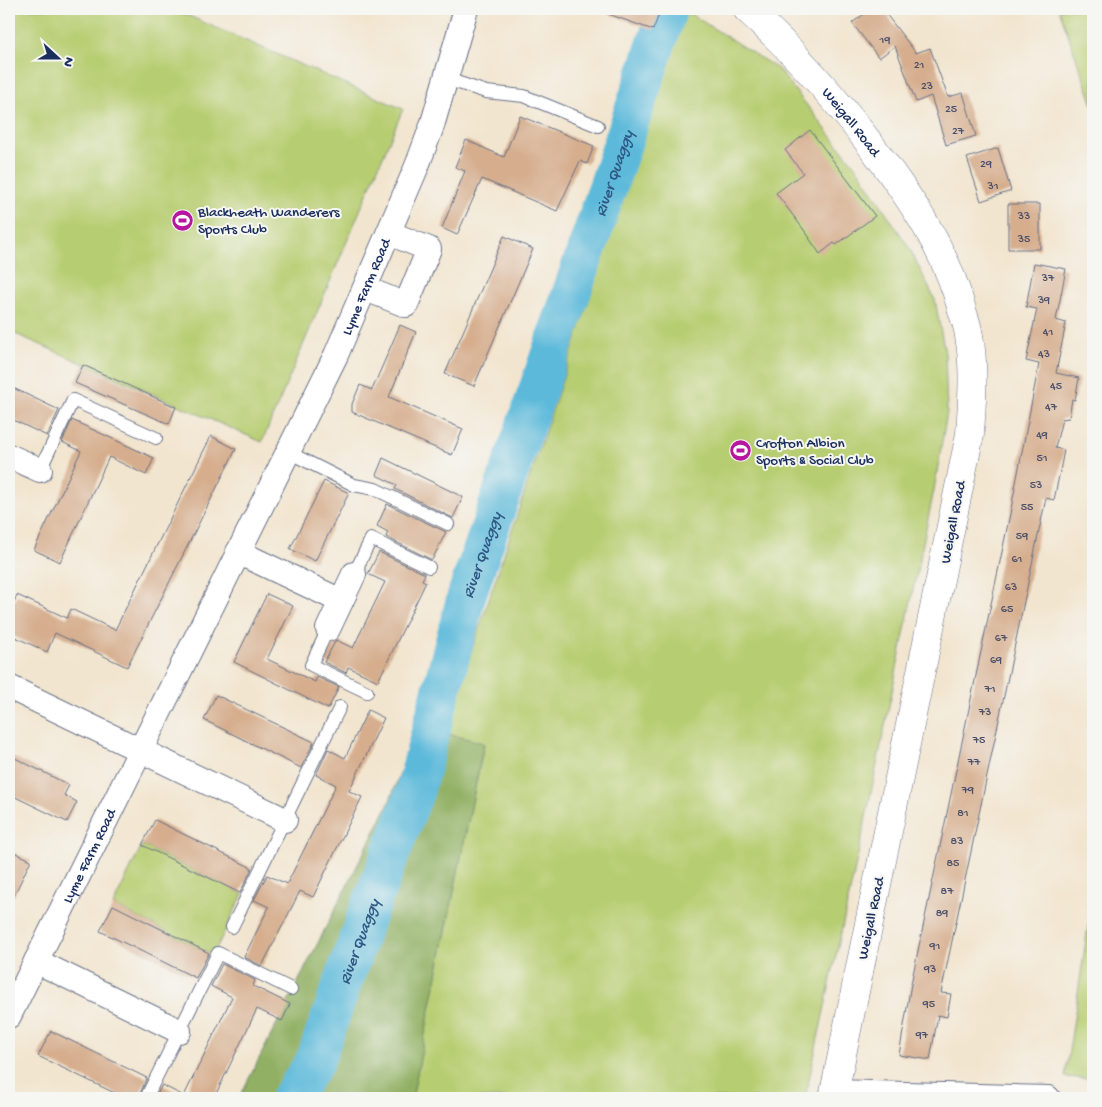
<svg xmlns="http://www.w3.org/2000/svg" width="1102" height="1107" viewBox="0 0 1102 1107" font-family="'Gochi Hand',sans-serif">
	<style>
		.green { fill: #b7cd71; stroke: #697e68 }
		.forest { fill: #91b063; stroke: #567060 }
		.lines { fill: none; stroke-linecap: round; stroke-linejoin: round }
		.river { stroke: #5cb9da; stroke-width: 39 }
		.building { fill: #d6ae8e }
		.service-casing { stroke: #666f86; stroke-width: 14 }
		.minor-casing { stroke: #666f86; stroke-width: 26 }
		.tertiary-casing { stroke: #666f86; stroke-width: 29 }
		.service { stroke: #fff; stroke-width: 12 }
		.minor { stroke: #fff; stroke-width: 24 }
		.tertiary { stroke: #fff; stroke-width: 28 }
		.labels { text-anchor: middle; stroke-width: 4; stroke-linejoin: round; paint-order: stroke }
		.number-label { font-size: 12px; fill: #4a4f6a }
		.street-label { font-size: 15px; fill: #1b2f5e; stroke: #f6f6f2 }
		.poi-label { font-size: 15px; fill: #1b2f5e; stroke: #f6f6f2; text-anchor: start }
		.water-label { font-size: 16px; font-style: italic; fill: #2e5883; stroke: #f6f6f2 }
	</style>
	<rect width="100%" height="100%" fill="#f6f6f2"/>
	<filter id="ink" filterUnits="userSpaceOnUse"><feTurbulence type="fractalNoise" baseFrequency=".02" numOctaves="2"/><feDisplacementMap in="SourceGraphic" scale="10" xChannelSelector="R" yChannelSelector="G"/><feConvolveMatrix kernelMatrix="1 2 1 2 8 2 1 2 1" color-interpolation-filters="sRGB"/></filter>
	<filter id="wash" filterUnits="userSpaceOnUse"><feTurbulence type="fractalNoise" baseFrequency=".0096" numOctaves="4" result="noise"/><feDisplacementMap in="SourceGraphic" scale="20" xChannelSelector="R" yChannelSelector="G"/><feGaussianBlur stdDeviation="1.12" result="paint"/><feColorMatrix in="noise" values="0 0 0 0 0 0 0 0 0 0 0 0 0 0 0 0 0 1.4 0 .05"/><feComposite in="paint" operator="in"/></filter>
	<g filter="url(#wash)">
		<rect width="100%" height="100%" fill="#f2e5cf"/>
		<path class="green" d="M9 9H173L403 109 262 442 9 331Z
			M1059 9H1093V105Z
			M686 11 778 69 859 171 910 249 935 300 945 353 947 412 934 490 861 841 805 1098H412L484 744 444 733Z
			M142 845 243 894 213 955 113 905Z
			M1093 895V1079L1065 1077Z"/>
		<path class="forest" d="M420 719 444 733 484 743 412 1098H239L389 803Z"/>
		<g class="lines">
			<path class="river" id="s1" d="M290 1098 314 1063 367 915 415 791 467 594 595 225 668 9"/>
		</g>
		<g id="blocks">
			<path class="building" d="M600 9H661L653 30 600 11Z
				M871 9H882L916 53 930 48 948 97 963 93 976 136 946 145 931 96 916 102 895 46 879 58 852 23Z
				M520 116 594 146 587 164 580 161 557 211 482 179 457 235 442 228 465 171 455 167 466 140 504 157Z
				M810 130 875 216 836 245 834 243 820 254 809 238H810L776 193 803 173 785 150Z
				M998 148 1011 191 981 201 967 158Z
				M1008 204H1040V249H1008Z
				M504 236 533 249 474 386 445 374Z
				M1034 263 1066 269 1056 320 1066 323 1056 373 1079 378 1075 400 1072 399 1069 418 1062 419 1055 448 1064 450 1061 466 1054 500 1046 498 941 993 951 994 947 1017 938 1015 930 1060 899 1055 911 984 1010 514 1039 364 1026 361 1037 309 1026 307Z
				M400 325 416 332 389 397 463 429 452 455 352 412V404L360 385 372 390Z
				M83 365 176 407 169 424 75 383Z
				M9 386 59 410 47 436 9 418Z
				M72 420 154 458 146 475 109 457 60 562 34 550 81 451 62 442Z
				M211 436 236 449 127 667 55 633 47 652 9 634V600L14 602 17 595 67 618 71 609 115 630Z
				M383 458 463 497 453 518 395 489 397 485 376 475Z
				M324 481 349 493 315 561 290 549Z
				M387 504 446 532 432 560 386 537 388 532 377 526Z
				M379 552 425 574 422 580 426 582 378 681 348 667 346 673 324 662 336 640 353 648 385 582 368 574Z
				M267 594 293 606 267 659 315 682 317 677 339 687 328 709 234 662Z
				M216 695 314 742 301 768 204 720Z
				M368 710 384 718 349 791 362 797 313 897 300 891 262 966 244 957 269 907 254 900 267 875 287 884 336 785 316 775 328 749 345 758Z
				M9 755 69 785 64 795 77 802 67 822 9 794Z
				M155 820 252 868 240 893 142 845Z
				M9 850 31 860 9 906Z
				M113 905 209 953 196 978 100 931Z
				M222 964 255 980 253 986 290 1004 282 1021 257 1009 214 1098H155L162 1085 184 1096 232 997 211 986Z
				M51 1031 147 1078 138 1098H125L38 1056Z"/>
		</g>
	</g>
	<g filter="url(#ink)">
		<use href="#blocks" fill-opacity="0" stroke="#666f86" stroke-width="1"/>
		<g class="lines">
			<defs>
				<path id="service" d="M447 79 486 92 524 96 598 126
					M288 452 354 485 375 489 448 524
					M40 470 73 400 156 438
					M354 574 371 539 429 567
					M328 629 311 665 367 692
					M232 927 340 707
					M146 1098 218 953 291 989"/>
				<g id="minor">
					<path d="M366 289 406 305 429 249 389 233"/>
					<path d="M9 456 40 470"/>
					<path d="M238 552 341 601"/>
					<path d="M328 629 354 574"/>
					<path d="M9 687 285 820"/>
					<path d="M36 961 179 1031"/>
					<path id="s2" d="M9 1016 336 355 417 166 432 126 466 9"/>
					<path d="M834 1092 1048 1098"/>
				</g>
				<g id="tertiary">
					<path id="s3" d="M747 9C795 52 837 100 876 152 913 202 946 250 962 310 965 319 968 327 969 336 975 369 972 401 970 434L833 1098"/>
				</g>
			</defs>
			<use href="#service" class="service-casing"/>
			<use href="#minor" class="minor-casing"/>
			<use href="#tertiary" class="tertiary-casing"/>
			<use href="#service" class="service"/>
			<use href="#minor" class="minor"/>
			<use href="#tertiary" class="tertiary"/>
		</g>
	</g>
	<defs>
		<symbol id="stadium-disc" viewBox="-11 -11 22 22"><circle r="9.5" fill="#b5179e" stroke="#f6f6f2"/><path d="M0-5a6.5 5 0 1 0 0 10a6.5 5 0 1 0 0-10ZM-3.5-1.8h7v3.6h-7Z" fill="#fff"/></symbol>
	</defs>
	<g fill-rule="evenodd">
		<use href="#stadium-disc" x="170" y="208" width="25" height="25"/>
		<use href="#stadium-disc" x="728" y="438" width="25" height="25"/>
	</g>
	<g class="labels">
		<g class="number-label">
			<text x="885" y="43">19</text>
			<text x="919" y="68">21</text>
			<text x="927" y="89">23</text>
			<text x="951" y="112">25</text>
			<text x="958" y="134">27</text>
			<text x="986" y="167">29</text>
			<text x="993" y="189">31</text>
			<text x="1024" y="219">33</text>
			<text x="1024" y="242">35</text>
			<text x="1048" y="281">37</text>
			<text x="1044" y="303">39</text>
			<text x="1048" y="335">41</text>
			<text x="1044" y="357">43</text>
			<text x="1056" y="389">45</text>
			<text x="1051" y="410">47</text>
			<text x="1042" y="438">49</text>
			<text x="1042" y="461">51</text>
			<text x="1036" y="488">53</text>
			<text x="1027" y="510">55</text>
			<text x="1022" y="539">59</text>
			<text x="1017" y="562">61</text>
			<text x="1011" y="590">63</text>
			<text x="1007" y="612">65</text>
			<text x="1001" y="641">67</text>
			<text x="996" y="663">69</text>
			<text x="990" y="692">71</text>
			<text x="985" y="715">73</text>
			<text x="979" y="743">75</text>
			<text x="974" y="765">77</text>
			<text x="968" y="793">79</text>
			<text x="963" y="816">81</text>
			<text x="957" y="844">83</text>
			<text x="953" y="866">85</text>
			<text x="947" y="894">87</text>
			<text x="942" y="916">89</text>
			<text x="935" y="949">91</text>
			<text x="930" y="972">93</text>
			<text x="929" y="1007">95</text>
			<text x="922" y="1038">97</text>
		</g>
		<g class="street-label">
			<text dy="5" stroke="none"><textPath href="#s3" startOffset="154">Weigall Road</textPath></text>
			<text dy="5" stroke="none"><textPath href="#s2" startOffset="812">Lyme Farm Road</textPath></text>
			<text transform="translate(952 522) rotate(-79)" y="5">Weigall Road</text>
			<text dy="5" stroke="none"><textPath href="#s2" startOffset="179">Lyme Farm Road</textPath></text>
			<text transform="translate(870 918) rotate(-78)" y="5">Weigall Road</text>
		</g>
		<g class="poi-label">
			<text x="198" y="216">Blackheath Wanderers<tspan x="198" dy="17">Sports Club</tspan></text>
			<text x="756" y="447">Crofton Albion<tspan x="756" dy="17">Sports &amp; Social Club</tspan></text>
		</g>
		<g class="water-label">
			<text dy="6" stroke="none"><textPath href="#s1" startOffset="982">River Quaggy</textPath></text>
			<text dy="6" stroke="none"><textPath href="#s1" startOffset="578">River Quaggy</textPath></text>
			<text dy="6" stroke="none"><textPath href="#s1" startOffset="172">River Quaggy</textPath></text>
		</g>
	</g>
	<rect width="1102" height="1107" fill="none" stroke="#f6f6f2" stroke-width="30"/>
	<g transform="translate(58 58) rotate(111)" stroke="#f6f6f2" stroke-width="4" paint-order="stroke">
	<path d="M0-4L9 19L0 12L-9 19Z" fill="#1b2f5e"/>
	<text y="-8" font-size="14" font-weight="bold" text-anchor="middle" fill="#1b2f5e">N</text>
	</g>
</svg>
